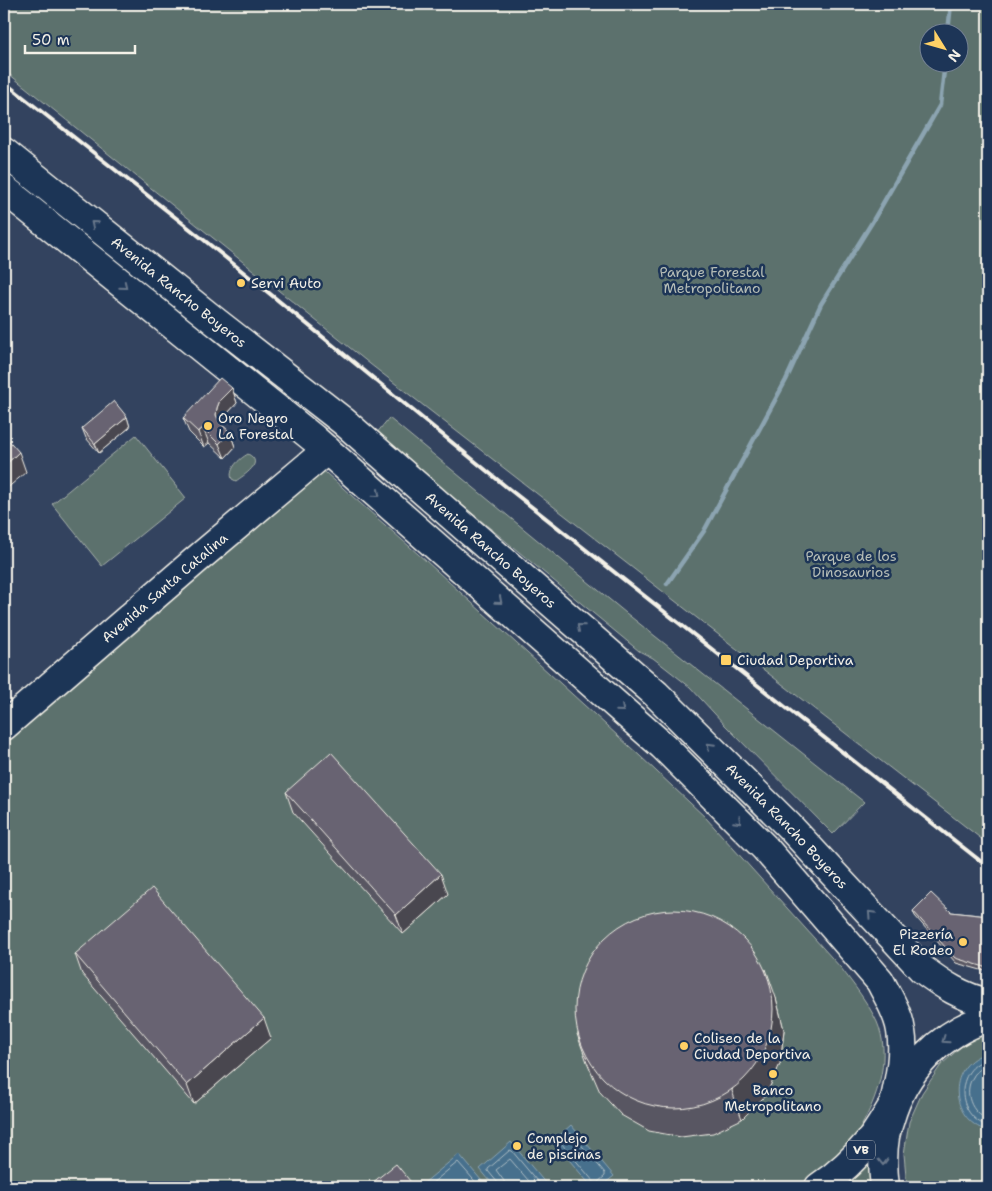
<svg xmlns="http://www.w3.org/2000/svg" width="992" height="1191" viewBox="0 0 992 1191" font-family="'Shantell Sans',sans-serif">
	<style>
		.green { fill: #5b716d; stroke: #a8b1aa; fill-rule: evenodd }
		.water { fill: #46708d; stroke: #8ca4b1 }
		.lines { fill: none; stroke-linecap: round; stroke-linejoin: round }
		.shore { stroke: #aebdc4; stroke-width: 1 }
		.stream { stroke: #8ca4b1; stroke-width: 4.5 }
		.primary-casing { stroke: #f4f1e8; stroke-width: 31 }
		.highway-casing { stroke: #f4f1e8; stroke-width: 31 }
		.primary { stroke: #1d3557; stroke-width: 28 }
		.highway { stroke: #1d3557; stroke-width: 28 }
		.rail { stroke: #f4f1e8; stroke-width: 4 }
		.wall { fill: #595662; stroke: #f4f1e8 }
		.shaded-wall { fill: #484650; stroke: #f4f1e8 }
		.building { fill: #676472; stroke: #f4f1e8 }
		.oneway { stroke: #68778a }
		.poi-dot { fill: #ffd166; stroke: #1d3557; stroke-width: 2 }
		.labels { text-anchor: middle; stroke-width: 5; stroke-linejoin: round; paint-order: stroke }
		.shield { fill: #1d3557; stroke: #b4b9bc; stroke-width: 1 }
		.shield-label { font-size: 12px; font-weight: bold; fill: #f4f1e8 }
		.park-label { font-size: 14px; fill: #b7beb7; stroke: #1d3557 }
		.poi-label { font-size: 14px; fill: #f4f1e8; stroke: #1d3557; text-anchor: start }
		.street-label { font-size: 14px; fill: #f4f1e8; stroke: #1d3557 }
	</style>
	<rect width="100%" height="100%" fill="#33435f"/>
	<filter id="ink" filterUnits="userSpaceOnUse"><feTurbulence type="fractalNoise" baseFrequency=".02" numOctaves="2"/><feDisplacementMap in="SourceGraphic" scale="10" xChannelSelector="R" yChannelSelector="G"/><feConvolveMatrix kernelMatrix="1 2 1 2 8 2 1 2 1" color-interpolation-filters="sRGB"/></filter>
	<g filter="url(#ink)">
		<path class="green" d="M4 4H988V844L370 364 4 70ZM930 32H960V62H930Z
			M389 418 626 613 864 802 833 834 725 725 690 687 653 658 639 651 376 434Z
			M136 435 186 498 102 566 52 504Z
			M248 454C265 463 244 475 236 481L232 479C228 469 239 459 248 454Z
			M318 466 426 561 640 756 706 818 841 968C854 985 868 1003 877 1022 891 1055 879 1092 864 1121 860 1129 856 1138 851 1144 847 1149 842 1153 837 1157 826 1168 815 1179 802 1187H4V739Z
			M988 1029V1187H907L904 1154 909 1122 922 1093 941 1065 964 1044Z
			M872 1154 874 1187H838Z"/>
		<path class="water" d="M988 1053V1131C947 1119 947 1062 988 1053Z
			M571 1125 614 1176 600 1187H592L553 1141Z
			M511 1142 547 1185 544 1187H495L480 1169Z
			M459 1154 487 1187H427L424 1183Z"/>
		<g class="lines">
			<path class="shore" d="M988 1059C954 1068 955 1116 988 1126
				M988 1065C982 1068 976 1071 973 1077 963 1092 971 1114 988 1119
				M569 1133 572 1134 605 1173V1176L597 1183 594 1182 561 1143V1140Z
				M430 1187 431 1184 458 1162 480 1187
				M498 1187V1183L488 1171V1169L510 1150 512 1151 542 1187
				M505 1187 504 1181 496 1170 510 1159 534 1187"/>
			<path class="stream" d="M948 32 951 4
				M667 584 704 531 786 380 821 304 871 224 940 105 945 62"/>
			<defs>
				<g id="primary">
					<path id="s1" d="M4 726 195 561 327 450"/>
					<path d="M819 1187C839 1174 858 1155 873 1137 880 1127 886 1117 892 1107"/>
				</g>
				<g id="highway">
					<path id="s2" d="M4 152 216 322 343 421 656 694 789 826 922 969C943 985 962 997 988 1003"/>
					<path d="M4 189 313 438 663 746 765 848 880 981C888 997 899 1014 901 1031 905 1055 899 1080 894 1104"/>
					<path d="M885 1187C883 1171 882 1154 885 1137 886 1131 888 1125 890 1119 904 1071 940 1033 988 1018"/>
				</g>
			</defs>
			<use href="#primary" class="primary-casing"/>
			<use href="#highway" class="highway-casing"/>
			<use href="#primary" class="primary"/>
			<use href="#highway" class="highway"/>
			<path class="rail" d="M4 82 204 240 509 489 988 867"/>
		</g>
		<path class="wall" d="M232 388 237 403 226 415 222 422V425L230 432 235 447 225 458 209 443 204 447 189 432 183 418Z
			M127 417 130 427 99 453 86 438 82 428Z
			M286 792 448 894 403 934 293 812Z
			M913 911 951 912 988 916V972L956 963 915 916Z
			M75 954 271 1038 194 1104 82 974Z
			M776 998 784 1030 780 1064 766 1095 742 1119 713 1133 681 1137 649 1131 621 1115 600 1092 587 1062 577 1034Z"/>
		<path class="shaded-wall" d="M232 388 237 403 226 415 222 422V430L216 415 217 408 220 400Z
			M127 417 130 427 99 453 95 444Z
			M203 428 209 443 204 447 198 432Z
			M230 432 235 447 225 458 219 444Z
			M19 452 26 472 4 491V466Z
			M441 874 448 894 403 934 396 915Z
			M766 969 776 998 784 1030 780 1064 766 1095 742 1119 732 1091Z
			M264 1018 271 1038 194 1104 187 1085Z"/>
		<path class="building" d="M220 378 232 388 220 400 217 408 216 415 220 423 230 432 219 444 203 428 198 432 183 418Z
			M114 401 127 417 95 444 82 428Z
			M4 435 19 452 4 466Z
			M331 752 441 874 396 915 286 792Z
			M152 888 264 1018 187 1085 75 954Z
			M931 893 951 912 988 916V968L955 958 913 911Z
			M575 1009a99 99 0 1 1 198 0a99 99 0 1 1-198 0Z
			M396 1164 415 1187H367Z"/>
		<defs><path id="oneway-chevron" d="M-2-3.5L2.5 0L-2 3.5" fill="none" stroke-width="1.6" stroke-linecap="round" stroke-linejoin="round" transform="scale(1.25)"/></defs>
		<g class="oneway">
			<use href="#oneway-chevron" transform="translate(94 224) rotate(-141)"/>
			<use href="#oneway-chevron" transform="translate(124 286) rotate(39)"/>
			<use href="#oneway-chevron" transform="translate(377 494) rotate(41)"/>
			<use href="#oneway-chevron" transform="translate(499 601) rotate(41)"/>
			<use href="#oneway-chevron" transform="translate(580 627) rotate(-139)"/>
			<use href="#oneway-chevron" transform="translate(621 709) rotate(41)"/>
			<use href="#oneway-chevron" transform="translate(710 746) rotate(-135)"/>
			<use href="#oneway-chevron" transform="translate(738 821) rotate(45)"/>
			<use href="#oneway-chevron" transform="translate(871 914) rotate(-133)"/>
			<use href="#oneway-chevron" transform="translate(945 1040) rotate(145)"/>
			<use href="#oneway-chevron" transform="translate(883 1162) rotate(89)"/>
		</g>
	</g>
	<g class="poi-dot">
		<circle cx="241" cy="283" r="5"/>
		<circle cx="208" cy="426" r="5"/>
		<rect x="720" y="654" width="12" height="12" rx="2.5"/>
		<circle cx="963" cy="942" r="5"/>
		<circle cx="684" cy="1046" r="5"/>
		<circle cx="773" cy="1074" r="5"/>
		<circle cx="517" cy="1146" r="5"/>
	</g>
	<g class="labels">
		<rect class="shield" x="847" y="1140.5" width="28" height="19" rx="4"/>
		<g class="shield-label">
			<text x="861" y="1154">VB</text>
		</g>
		<g class="park-label">
			<text x="712" y="277">Parque Forestal<tspan x="712" dy="16">Metropolitano</tspan></text>
			<text x="851" y="561">Parque de los<tspan x="851" dy="16">Dinosaurios</tspan></text>
		</g>
		<g class="poi-label">
			<text x="251" y="288">Servi Auto</text>
			<text x="218" y="423">Oro Negro<tspan x="218" dy="16">La Forestal</tspan></text>
			<text x="737" y="665">Ciudad Deportiva</text>
			<text x="953" y="939" text-anchor="end">Pizzería<tspan x="953" dy="16">El Rodeo</tspan></text>
			<text x="694" y="1043">Coliseo de la<tspan x="694" dy="16">Ciudad Deportiva</tspan></text>
			<text x="773" y="1095" text-anchor="middle">Banco<tspan x="773" dy="16">Metropolitano</tspan></text>
			<text x="527" y="1143">Complejo<tspan x="527" dy="16">de piscinas</tspan></text>
		</g>
		<g class="street-label">
			<text dy="5" stroke="none"><textPath href="#s2" startOffset="224">Avenida Rancho Boyeros</textPath></text>
			<text dy="5" stroke="none"><textPath href="#s2" startOffset="629">Avenida Rancho Boyeros</textPath></text>
			<text dy="5" stroke="none"><textPath href="#s1" startOffset="212">Avenida Santa Catalina</textPath></text>
			<text dy="5" stroke="none"><textPath href="#s2" startOffset="1034">Avenida Rancho Boyeros</textPath></text>
		</g>
	</g>
	<rect width="992" height="1191" fill="none" stroke="#1d3557" stroke-width="20"/>
	<rect x="10" y="10" width="972" height="1171" fill="none" stroke="#f4f1e8" stroke-width="2" filter="url(#ink)"/>
	<g transform="translate(944 48) rotate(127)"><circle r="24" fill="#1d3557" stroke="#738091"/>
	<path d="M0-4L9 19L0 12L-9 19Z" fill="#ffd166"/>
	<text y="-8" font-size="14" font-weight="bold" text-anchor="middle" fill="#f4f1e8">N</text>
	</g>
	<path d="M25 45v8h110v-8" fill="none" stroke="#f4f1e8" stroke-width="2.5"/>
	<text x="32" y="45" font-size="15" fill="#f4f1e8" stroke="#1d3557" stroke-width="4" paint-order="stroke">50 m</text>
</svg>
